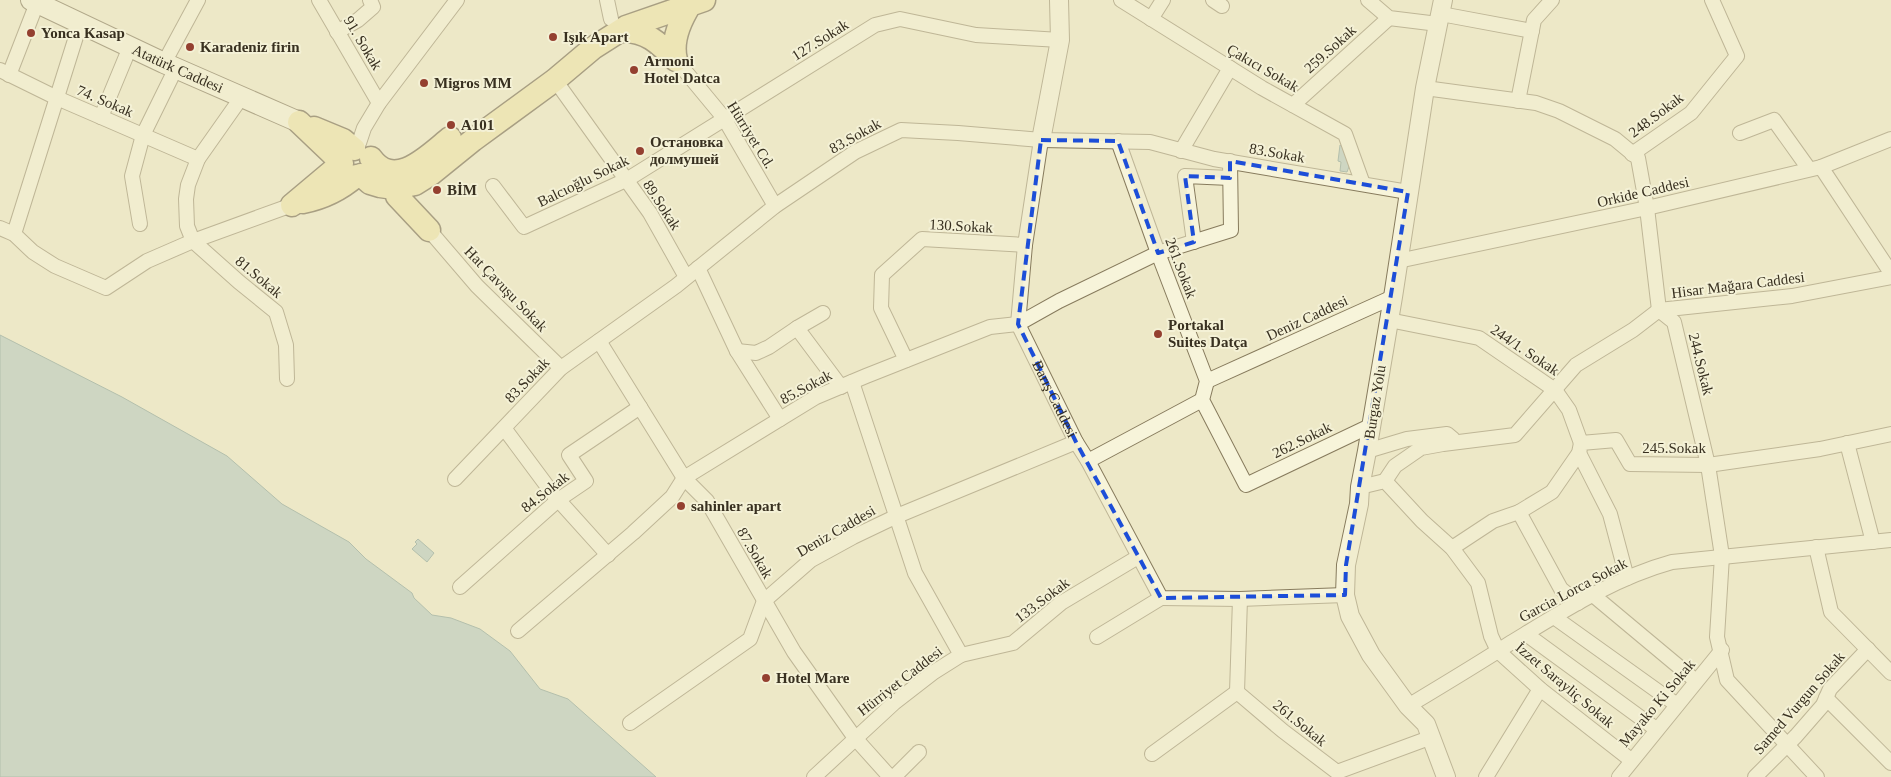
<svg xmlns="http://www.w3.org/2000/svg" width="1891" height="777" viewBox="0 0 1891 777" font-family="Georgia,serif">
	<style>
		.water { fill: #a8c1bd; stroke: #6f8f8c }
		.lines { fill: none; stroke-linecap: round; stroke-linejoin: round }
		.minor-casing { stroke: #877b5d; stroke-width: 16 }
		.tertiary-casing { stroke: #877b5d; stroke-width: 20 }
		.secondary-casing { stroke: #695c40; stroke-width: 22 }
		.primary-casing { stroke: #564831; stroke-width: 25 }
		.minor { stroke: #f7f4da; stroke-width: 14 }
		.tertiary { stroke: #f7f4da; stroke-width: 18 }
		.secondary { stroke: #f7f4da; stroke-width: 20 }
		.primary { stroke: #eee2a1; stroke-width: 22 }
		.marked { fill: none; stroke: #1d4ed8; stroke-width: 4; stroke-dasharray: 10 6; stroke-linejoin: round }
		.poi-dot { fill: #944030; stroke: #f4f1d6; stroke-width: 2 }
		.labels { text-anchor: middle; stroke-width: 4; stroke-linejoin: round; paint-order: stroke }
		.poi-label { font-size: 15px; font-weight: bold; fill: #383020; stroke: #f4f1d6; text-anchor: start }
		.street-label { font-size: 15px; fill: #383020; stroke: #f4f1d6 }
	</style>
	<rect width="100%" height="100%" fill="#ede8c7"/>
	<path class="water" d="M1340 145 1342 146 1350 164 1347 172 1340 171 1341 162 1338 161Z
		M0 335 122 397 227 456 282 504 349 542 366 559 412 593 414 598 432 615 451 618 480 629 510 651 540 689 568 699 656 777H0Z
		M418 539 434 553 427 562 412 549 417 544 415 542Z"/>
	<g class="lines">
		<defs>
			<g id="minor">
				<path d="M319 0 379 103"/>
				<path d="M607 0 611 19"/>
				<path d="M1121 0 1262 88 1345 134 1363 184"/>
				<path d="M1213 0 1222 6"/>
				<path d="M1368 0 1389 18 1438 24"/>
				<path d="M1441 14 1532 31"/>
				<path d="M1151 19 1163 0"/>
				<path d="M337 32 358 20 373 7 370 0"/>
				<path d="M676 60 724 118 775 206"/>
				<path d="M164 63 198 0"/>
				<path d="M0 70 57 98 198 159"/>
				<path d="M9 75 37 3"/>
				<path d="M555 80 650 213 686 277"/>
				<path d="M1425 88 1536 103 1559 111 1615 139 1638 158 1647 208 1659 310 1674 322 1708 465 1722 556 1717 637 1727 680 1817 777"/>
				<path d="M241 98 198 159 188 185 186 199 187 226 193 241 239 282 276 312 286 345 287 379"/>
				<path d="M1518 101 1534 20 1552 0"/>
				<path d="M1293 105 1389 18"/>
				<path d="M101 117 130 47"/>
				<path d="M1740 133 1774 120 1809 169"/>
				<path id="s1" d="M1041 140 1025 245 1018 324 1076 442 1088 461 1161 598 1240 599 1345 595"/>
				<path d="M1118 141 1158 253 1207 381 1202 400 1246 485 1372 425"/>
				<path d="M357 149 364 128 379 103 457 0"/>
				<path d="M1181 151 1230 68"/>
				<path d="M1632 154 1691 113 1737 56 1712 0"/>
				<path d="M1821 167 1891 273"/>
				<path d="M493 186 524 227 628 179 875 25 900 19 976 35 1060 40"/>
				<path d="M140 224 132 176 143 135 176 68"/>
				<path d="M0 228 14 234 33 252 55 266 106 288 147 261 193 241 292 205"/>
				<path d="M429 230 477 286 561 368"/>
				<path d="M14 234 80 24"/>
				<path d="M1194 242 1185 176 1230 178"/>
				<path d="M1398 261 1647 208 1821 167 1891 139"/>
				<path d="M698 268 737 351 780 419"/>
				<path d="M823 313 797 328 841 387"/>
				<path d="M1389 320 1479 338 1555 390 1569 410 1581 443"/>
				<path d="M599 341 684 478 707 501 794 652 855 738 890 777"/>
				<path d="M737 351 756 353 769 347 797 328"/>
				<path d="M906 360 881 308 882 275 922 239 1025 245"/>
				<path d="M1207 381 1393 297"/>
				<path d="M504 428 553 494 608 555"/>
				<path d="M1847 443 1873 542"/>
				<path d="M1367 451 1407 439 1447 434 1453 439"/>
				<path d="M1579 453 1610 514 1627 578"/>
				<path d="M1088 461 1202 400"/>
				<path d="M455 479 561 368 676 286 775 206 855 152 901 130 958 133 1041 140 1150 142 1214 159 1408 192"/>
				<path d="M1385 481 1395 466 1421 448 1443 444 1515 435 1576 365 1633 330 1659 310 1792 296 1891 277"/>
				<path d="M1360 487 1385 481 1422 521 1452 548 1478 583 1491 636 1498 651 1540 689 1631 760"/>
				<path d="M1519 512 1561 589 1578 603"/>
				<path d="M1816 547 1831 612 1891 673"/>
				<path d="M1452 548 1493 521 1519 512 1552 492 1579 453 1581 443 1616 440 1630 464 1708 465 1820 449 1891 434"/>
				<path d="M460 587 558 500 586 481 569 455 640 407"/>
				<path d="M1593 595 1696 681"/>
				<path d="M1240 599 1237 692 1283 731 1337 772 1432 737"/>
				<path d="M1554 617 1677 705"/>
				<path d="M518 631 633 533 672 497 684 478 816 397 866 376 990 327 1018 324 1059 301 1158 253 1231 230 1230 161"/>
				<path d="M1526 634 1656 729"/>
				<path d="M1097 637 1161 598"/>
				<path d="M961 655 1013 643 1061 603 1138 557"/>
				<path d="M1826 698 1891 763"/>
				<path d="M1408 706C1443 685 1478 664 1512 642 1563 611 1614 578 1672 562L1891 540"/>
				<path d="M630 723 750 639 764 601 811 560 853 537 897 516 1076 442"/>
				<path d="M1152 754 1237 692"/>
				<path d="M814 777 894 703 934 672 961 655 915 573 852 382"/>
				<path d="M894 777 919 752"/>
				<path d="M1486 777 1540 689"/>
				<path d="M1619 777 1722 650"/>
				<path d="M1755 777 1796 736 1823 705 1830 689 1868 649"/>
			</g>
			<path id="tertiary" d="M1443 0 1425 88 1393 297 1367 451 1360 487 1359 504 1346 565 1345 595 1350 616 1371 655 1408 706 1426 724 1446 777
				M1041 140 1060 40 1059 0"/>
			<g id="secondary">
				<path id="s2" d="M31 0 164 63 299 122"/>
			</g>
			<path id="primary" d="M621 31C646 30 659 43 676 60
				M676 60C671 41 680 21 690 5
				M314 128 343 140 354 149
				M371 158C395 191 429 155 450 138
				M361 175 370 183 380 186 394 188 415 184 431 174 473 140 555 80 593 48 626 27 704 0
				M392 175 397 196 429 230
				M303 202C323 198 341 189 356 176
				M292 205 342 163 299 122"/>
		</defs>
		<use href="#minor" class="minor-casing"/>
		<use href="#tertiary" class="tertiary-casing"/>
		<use href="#secondary" class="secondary-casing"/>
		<use href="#primary" class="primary-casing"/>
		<use href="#minor" class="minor"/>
		<use href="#tertiary" class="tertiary"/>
		<use href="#secondary" class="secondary"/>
		<use href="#primary" class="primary"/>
	</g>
	<path d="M0 0H1891V777H0ZM1041 140 1118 141 1158 253 1194 242 1185 176 1230 178V161L1408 192 1346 565 1345 595 1161 598 1076 442 1018 324Z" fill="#ede8c7" fill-opacity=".55" fill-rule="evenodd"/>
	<path class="marked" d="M1041 140 1118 141 1158 253 1194 242 1185 176 1230 178V161L1408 192 1346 565 1345 595 1161 598 1076 442 1018 324Z"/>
	<g class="poi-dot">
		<circle cx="31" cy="33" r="5"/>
		<circle cx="553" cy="37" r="5"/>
		<circle cx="190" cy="47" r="5"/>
		<circle cx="634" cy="70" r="5"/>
		<circle cx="424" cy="83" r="5"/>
		<circle cx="451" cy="125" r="5"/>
		<circle cx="640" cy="151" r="5"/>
		<circle cx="437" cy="190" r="5"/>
		<circle cx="1158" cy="334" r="5"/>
		<circle cx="681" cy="506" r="5"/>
		<circle cx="766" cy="678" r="5"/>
	</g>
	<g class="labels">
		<g class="poi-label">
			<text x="41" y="38">Yonca Kasap</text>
			<text x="563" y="42">Işık Apart</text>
			<text x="200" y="52">Karadeniz firin</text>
			<text x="644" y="66">Armoni<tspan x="644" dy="17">Hotel Datca</tspan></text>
			<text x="434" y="88">Migros MM</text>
			<text x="461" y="130">A101</text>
			<text x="650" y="147">Остановка<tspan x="650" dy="17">долмушей</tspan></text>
			<text x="447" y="195">BİM</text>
			<text x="1168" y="330">Portakal<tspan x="1168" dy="17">Suites Datça</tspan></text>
			<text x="691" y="511">sahinler apart</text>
			<text x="776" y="683">Hotel Mare</text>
		</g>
		<g class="street-label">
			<text transform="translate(820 40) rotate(-32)" y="5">127.Sokak</text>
			<text transform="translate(363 43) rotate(59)" y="5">91. Sokak</text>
			<text transform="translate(1330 49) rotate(-42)" y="5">259.Sokak</text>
			<text transform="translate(1263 68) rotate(30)" y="5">Çakıcı Sokak</text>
			<text dy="5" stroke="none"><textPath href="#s2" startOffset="162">Atatürk Caddesi</textPath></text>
			<text transform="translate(105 101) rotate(23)" y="5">74. Sokak</text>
			<text transform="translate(1656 115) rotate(-37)" y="5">248.Sokak</text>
			<text transform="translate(751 135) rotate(58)" y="5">Hürriyet Cd.</text>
			<text transform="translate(855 136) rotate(-29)" y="5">83.Sokak</text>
			<text transform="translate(1277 153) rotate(10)" y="5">83.Sokak</text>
			<text transform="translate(583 181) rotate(-26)" y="5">Balcıoğlu Sokak</text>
			<text transform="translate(1643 192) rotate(-13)" y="5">Orkide Caddesi</text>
			<text transform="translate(662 205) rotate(57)" y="5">89.Sokak</text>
			<text transform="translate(961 226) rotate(3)" y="5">130.Sokak</text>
			<text transform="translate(1181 268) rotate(69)" y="5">261.Sokak</text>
			<text transform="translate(259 277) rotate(40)" y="5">81.Sokak</text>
			<text transform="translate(1738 285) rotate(-7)" y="5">Hisar Mağara Caddesi</text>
			<text transform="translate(506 289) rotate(46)" y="5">Hat Çavuşu Sokak</text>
			<text transform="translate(1307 318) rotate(-25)" y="5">Deniz Caddesi</text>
			<text transform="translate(1525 350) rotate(34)" y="5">244/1. Sokak</text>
			<text transform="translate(1701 364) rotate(76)" y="5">244.Sokak</text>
			<text transform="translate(527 380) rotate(-46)" y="5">83.Sokak</text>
			<text transform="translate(806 387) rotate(-28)" y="5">85.Sokak</text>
			<text dy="5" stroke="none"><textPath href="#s1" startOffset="269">Barış Caddesi</textPath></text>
			<text transform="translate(1375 402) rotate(-81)" y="5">Burgaz Yolu</text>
			<text transform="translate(1302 440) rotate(-26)" y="5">262.Sokak</text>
			<text x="1674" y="453">245.Sokak</text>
			<text transform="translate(545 492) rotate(-38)" y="5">84.Sokak</text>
			<text transform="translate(836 531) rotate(-30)" y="5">Deniz Caddesi</text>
			<text transform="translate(755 553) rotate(60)" y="5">87.Sokak</text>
			<text transform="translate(1573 590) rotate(-28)" y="5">Garcia Lorca Sokak</text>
			<text transform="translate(1042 600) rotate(-37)" y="5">133.Sokak</text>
			<text transform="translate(900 681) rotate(-38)" y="5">Hürriyet Caddesi</text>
			<text transform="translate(1565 685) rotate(40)" y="5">İzzet Sarayliç Sokak</text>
			<text transform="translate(1657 703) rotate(-50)" y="5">Mayako Ki Sokak</text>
			<text transform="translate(1799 703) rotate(-49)" y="5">Samed Vurgun Sokak</text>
			<text transform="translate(1300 723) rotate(39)" y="5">261.Sokak</text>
		</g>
	</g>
</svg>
